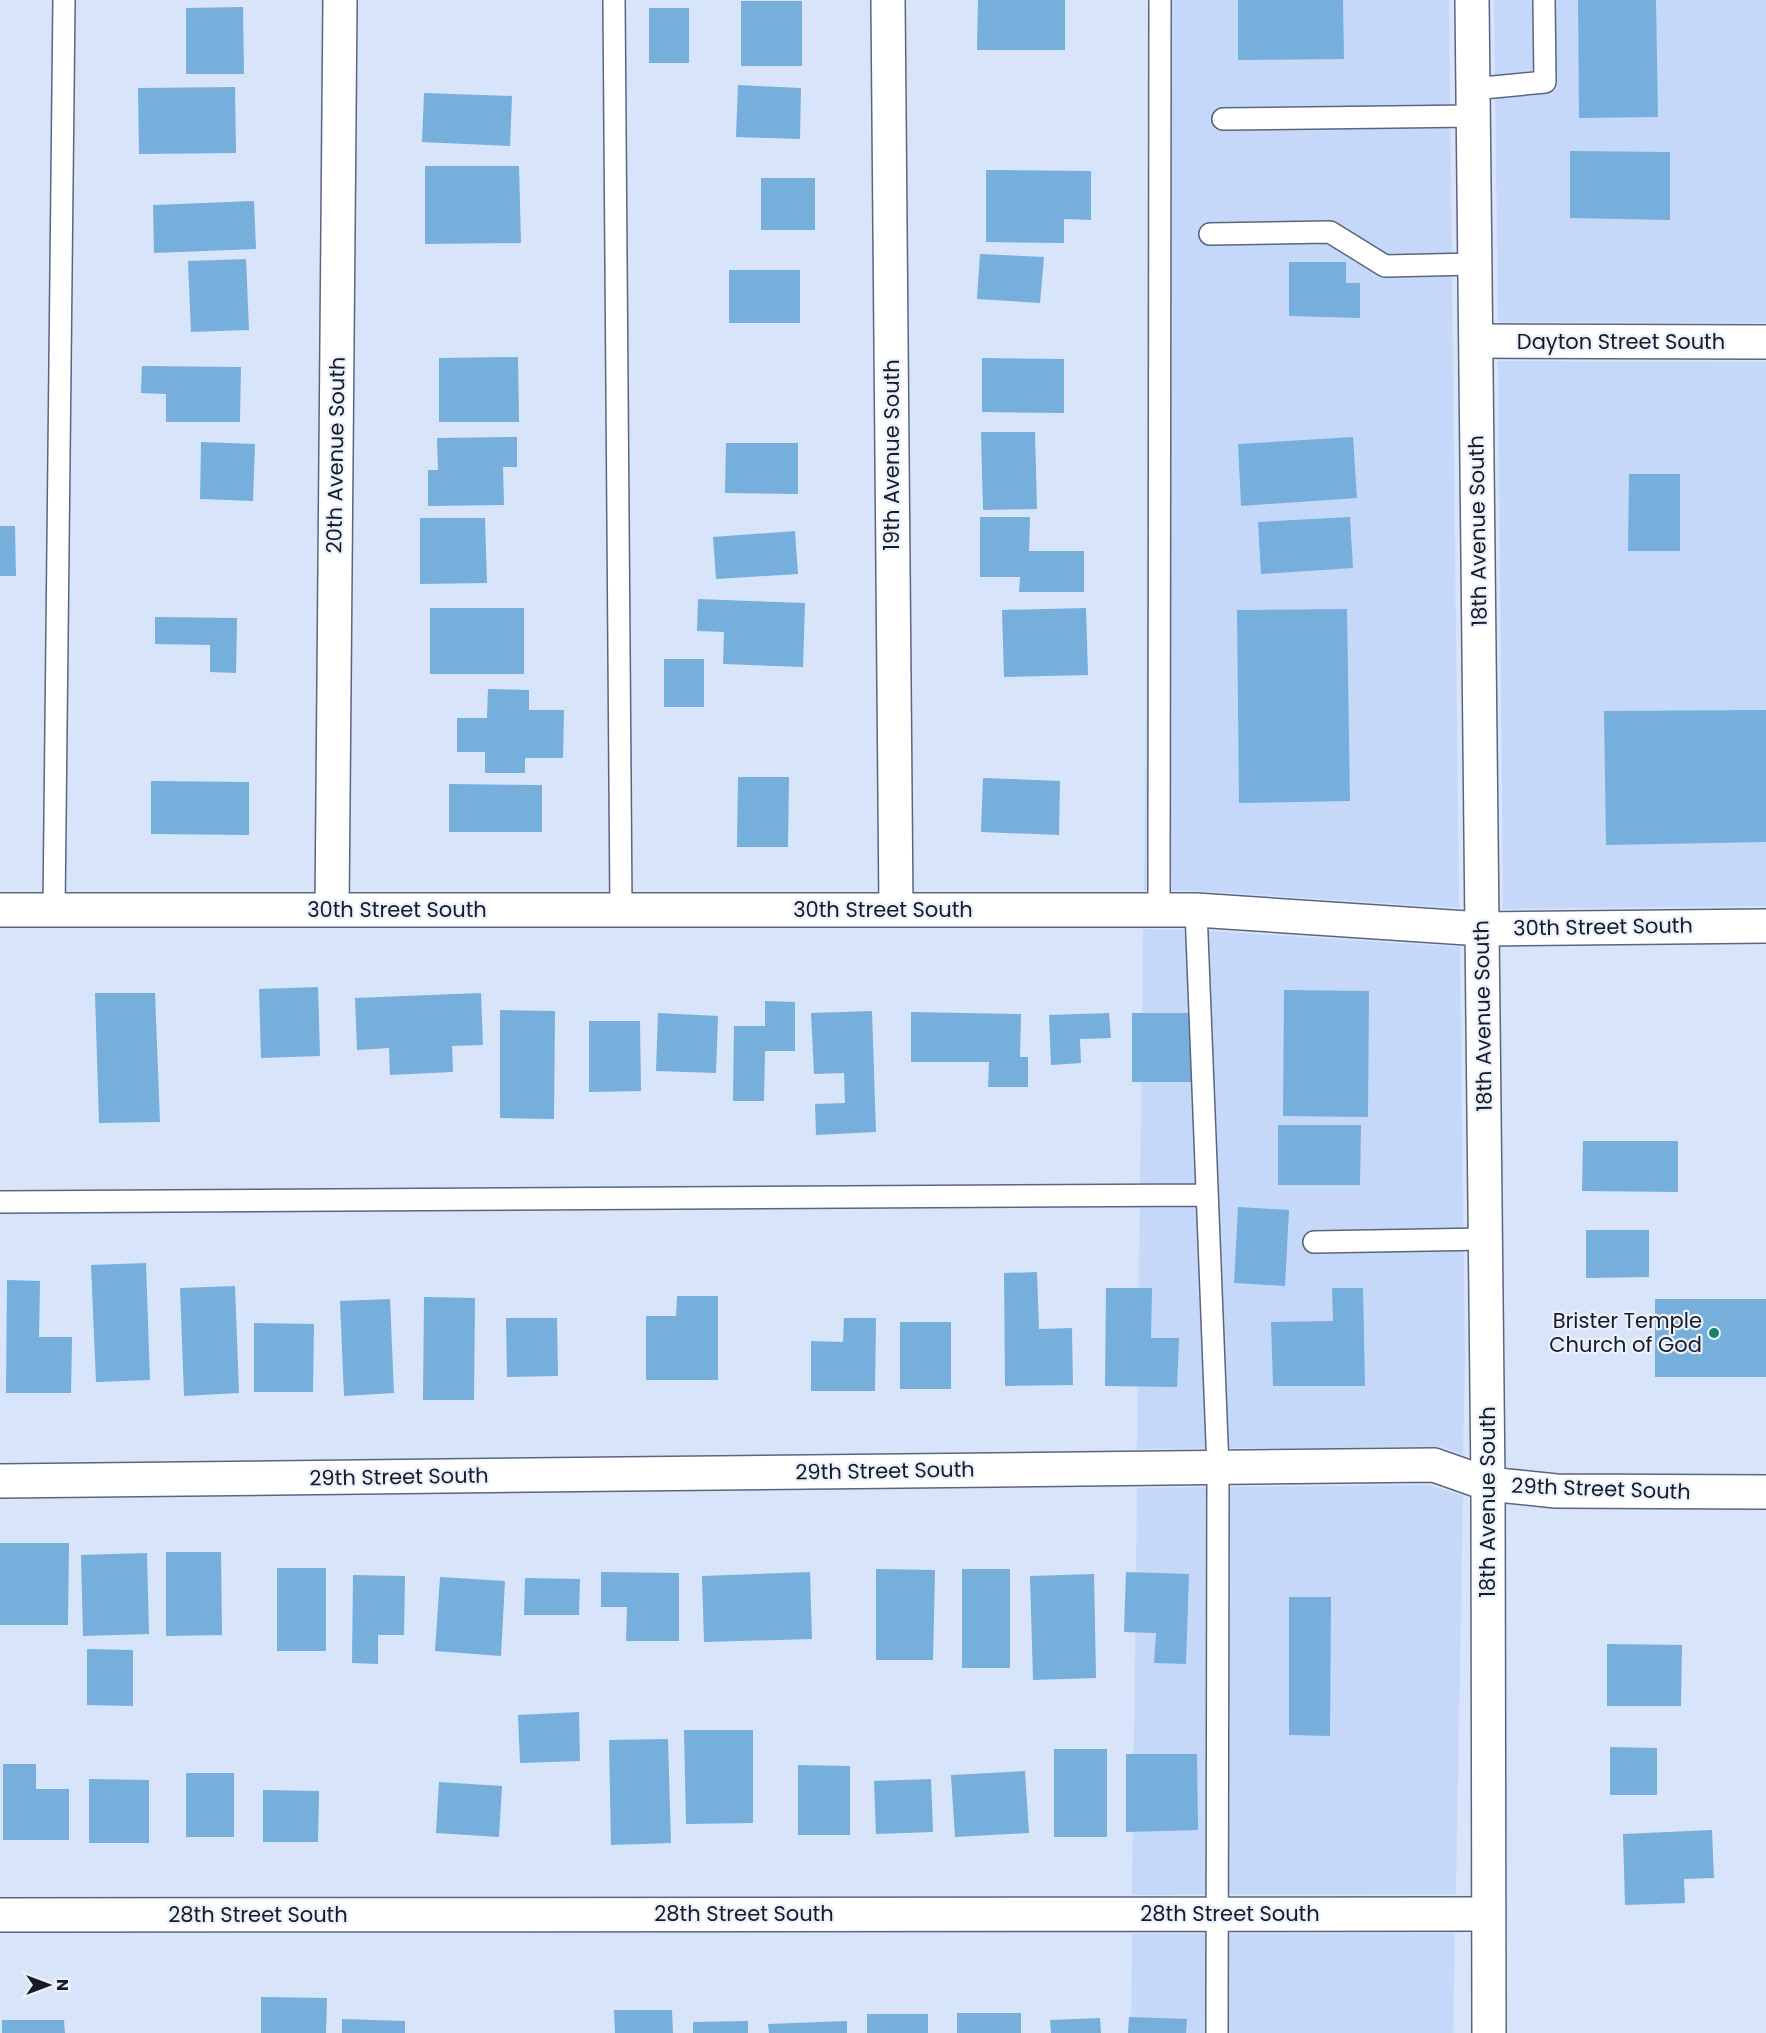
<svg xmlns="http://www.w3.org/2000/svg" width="1766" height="2033" viewBox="0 0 1766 2033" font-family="Poppins,sans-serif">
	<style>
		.built { fill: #c6d8fa }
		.building { fill: #76aedc }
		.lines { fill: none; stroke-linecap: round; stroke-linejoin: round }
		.service-casing { stroke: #5a667e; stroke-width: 24 }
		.minor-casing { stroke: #5a667e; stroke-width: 36 }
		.tertiary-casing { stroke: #5a667e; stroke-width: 36 }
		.service { stroke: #fff; stroke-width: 21 }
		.minor { stroke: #fff; stroke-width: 33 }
		.tertiary { stroke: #fff; stroke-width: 33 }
		.poi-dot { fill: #148665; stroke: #ebf1fc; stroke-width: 2 }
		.labels { text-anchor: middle; stroke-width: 4.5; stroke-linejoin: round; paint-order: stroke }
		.street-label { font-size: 21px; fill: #161b25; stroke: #ebf1fc }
		.poi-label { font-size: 21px; fill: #161b25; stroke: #ebf1fc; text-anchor: end }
	</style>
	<rect width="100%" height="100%" fill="#d8e4fa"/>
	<path class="built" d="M1154 0H1449L1459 908 1198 891 1144 890Z
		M1494 0H1766V323L1498 322Z
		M1498 361 1766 362V906L1503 909Z
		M1143 929 1196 930 1460 947 1465 1362 1463 1455 1442 1447 1137 1449Z
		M1430 1485 1463 1496 1456 1894 1132 1895 1137 1488Z
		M1455 1933 1453 2033H1131L1132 1934Z"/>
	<path class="building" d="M978 0H1065V50H977Z
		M1238 0H1343L1344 59 1238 60Z
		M1578 0H1656L1658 117 1579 118Z
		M741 1H802V66H741Z
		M243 7 244 74H186V8Z
		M649 8H689V63H649Z
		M738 85 801 88 800 139 736 137Z
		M235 87 236 153 139 154 138 88Z
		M424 93 512 96 510 146 422 142Z
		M1570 151 1670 152V220L1570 218Z
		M425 166H519L521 243 425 244Z
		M986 170 1091 171V220L1064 219V243L986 242Z
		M761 178H815V230H761Z
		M254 201 256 249 154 253 153 205Z
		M980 254 1044 257 1040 303 977 299Z
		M246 259 249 330 191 332 188 261Z
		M1289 262H1346V283H1360V318L1289 316Z
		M729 270H800V323H729Z
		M518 357 519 422H439V358Z
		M982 358 1064 359V413L982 412Z
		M142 366 241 367 240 422H166V394L141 393Z
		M981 432H1035L1037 509 983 510Z
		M517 437V467H503L504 505 428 506V470H438L437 438Z
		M1353 437 1357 498 1241 506 1238 444Z
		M201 442 255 444 253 501 200 499Z
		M726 443H798V494L725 493Z
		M1629 474H1680V551H1628Z
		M980 517H1030L1029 551H1084V592H1019L1020 577H980Z
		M1350 517 1353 568 1261 574 1258 522Z
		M420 518H485L487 583 420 584Z
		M0 526H15L16 576H0Z
		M795 531 798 574 716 579 713 537Z
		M698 599 805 603 803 667 723 664 724 632 697 631Z
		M430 608H524V674H430Z
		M1086 608 1088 675 1004 677 1002 610Z
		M1347 609 1350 801 1239 803 1237 610Z
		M155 617 237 618 236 673 210 672V645L155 644Z
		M664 659H704V707H664Z
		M488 689 529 690V710H564L563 758H525V773H485V752H457V718H487Z
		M1766 710V842L1606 845 1604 711Z
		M738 777H789L788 847H737Z
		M983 778 1060 781 1059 835 981 832Z
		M151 781 249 782V835L151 834Z
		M449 784 542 785V832H449Z
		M318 987 320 1056 261 1058 259 989Z
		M1284 990 1369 991 1368 1117 1283 1116Z
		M95 993H155L160 1122 99 1123Z
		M481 993 483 1045 452 1046 453 1072 390 1075 389 1048 357 1050 355 998Z
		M765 1001 795 1002V1051H765L764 1101H733L734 1026H765Z
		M500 1010 555 1011 554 1119 500 1118Z
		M872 1011 876 1132 816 1135 815 1104 845 1103 844 1073 814 1074 811 1013Z
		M911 1012 1021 1014 1020 1057H1028V1087H988L989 1062H911Z
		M658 1013 718 1016 716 1073 656 1071Z
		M1109 1013 1111 1038 1080 1039 1081 1063 1051 1065 1049 1015Z
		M1132 1013H1194V1082H1132Z
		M589 1021H640L641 1091 589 1092Z
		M1278 1125H1361L1360 1185H1278Z
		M1583 1141H1678V1192L1582 1191Z
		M1238 1207 1289 1210 1285 1286 1234 1283Z
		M1586 1230H1649V1277L1586 1278Z
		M146 1263 150 1380 96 1382 91 1265Z
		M1037 1272 1039 1329 1072 1328 1073 1385 1005 1386 1004 1273Z
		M7 1280 40 1281 39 1337H72L71 1393H6Z
		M235 1286 239 1393 184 1396 180 1288Z
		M1106 1288H1152L1151 1338H1179L1177 1387 1105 1386Z
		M1332 1288H1363L1365 1386H1273L1271 1322 1333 1321Z
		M677 1296H718V1380H646V1316H676Z
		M424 1297 475 1298 474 1400H423Z
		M390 1299 394 1393 344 1396 340 1301Z
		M1655 1299H1766V1377H1655Z
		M506 1318H557L558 1376 507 1377Z
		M844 1318H876L875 1391H811V1341L843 1342Z
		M900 1322H951V1389H900Z
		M254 1323 314 1324 313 1392H254Z
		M0 1543H69L68 1625H0Z
		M166 1552H221L222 1635 166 1636Z
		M147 1553 149 1634 83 1636 81 1555Z
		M277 1568H326V1651H277Z
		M876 1569 935 1570 933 1660H876Z
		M962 1569H1010V1668H962Z
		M601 1572 679 1573V1641H626L627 1607H601Z
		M810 1572 812 1639 704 1642 702 1576Z
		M1126 1572 1189 1574 1186 1664 1154 1663 1156 1633 1124 1632Z
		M1094 1574 1096 1678 1033 1680 1030 1576Z
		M353 1575 405 1576 404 1635H378V1664L352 1663Z
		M440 1577 505 1581 501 1656 435 1651Z
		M525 1578 580 1579 579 1615H524Z
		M1289 1597H1331L1330 1736 1289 1735Z
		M1607 1644 1682 1645 1681 1706H1607Z
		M87 1649 133 1650V1706L87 1705Z
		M579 1712 580 1761 520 1763 518 1715Z
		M684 1730H753V1823L686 1824Z
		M668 1739 671 1843 611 1845 609 1740Z
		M1610 1747 1657 1748V1795H1610Z
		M1054 1749H1107V1837H1054Z
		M1126 1754H1197L1198 1830 1126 1832Z
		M3 1764H36V1789H69V1840H3Z
		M798 1765 850 1766V1835H798Z
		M1025 1771 1029 1833 955 1837 951 1775Z
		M186 1773H234V1837H186Z
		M89 1779 149 1780V1843H89Z
		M931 1779 933 1832 876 1834 874 1781Z
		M439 1782 502 1786 499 1837 436 1833Z
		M263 1790 319 1791 318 1842H263Z
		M1712 1830 1714 1878 1684 1879 1685 1903 1625 1905 1623 1834Z
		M261 1997 327 1998 326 2033H261Z
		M614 2010H672L673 2033H615Z
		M957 2013H1021V2033H957Z
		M867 2014H928V2033H867Z
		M1129 2017 1187 2019 1186 2033H1128Z
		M1100 2018 1101 2033H1051L1050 2020Z
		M342 2019 405 2021V2033H342Z
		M2 2020H64L65 2033H2Z
		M748 2021V2033H693V2022Z
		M847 2021V2033H769L768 2024Z"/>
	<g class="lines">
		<defs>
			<path id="service" d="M614 0 621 910
				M1473 89 1545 82 1544 0
				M1223 119 1473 116
				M1210 234 1330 232 1385 266 1475 264
				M54 910 64 0
				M1159 910 1160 0
				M1196 910 1218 1468 1217 2033
				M0 1202 1207 1195
				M1314 1242 1486 1239"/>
			<path id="minor" d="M888 0 896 910
				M1476 341 1766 342
				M0 910H1196L1482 929 1766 926
				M332 910 340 0
				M0 1481 1434 1465 1488 1484 1556 1491 1766 1492
				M0 1915 1488 1914"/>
			<path id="tertiary" d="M1472 0 1488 1484 1489 2033"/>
		</defs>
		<use href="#service" class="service-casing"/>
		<use href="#minor" class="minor-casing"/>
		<use href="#tertiary" class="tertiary-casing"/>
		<use href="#service" class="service"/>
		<use href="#minor" class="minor"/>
		<use href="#tertiary" class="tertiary"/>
	</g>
	<circle class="poi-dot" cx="1714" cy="1333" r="6"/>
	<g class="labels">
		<g class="street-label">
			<text x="1621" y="349">Dayton Street South</text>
			<text transform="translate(336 455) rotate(-89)" y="7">20th Avenue South</text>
			<text transform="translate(892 455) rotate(-90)" y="7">19th Avenue South</text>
			<text transform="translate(1478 531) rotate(-91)" y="7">18th Avenue South</text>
			<text x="397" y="917">30th Street South</text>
			<text x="883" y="917">30th Street South</text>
			<text transform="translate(1603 927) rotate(-1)" y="7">30th Street South</text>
			<text transform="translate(1483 1016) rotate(-91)" y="7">18th Avenue South</text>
			<text transform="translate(885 1471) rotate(-1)" y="7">29th Street South</text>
			<text transform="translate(399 1477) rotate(-1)" y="7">29th Street South</text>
			<text transform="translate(1601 1489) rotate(2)" y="7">29th Street South</text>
			<text transform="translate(1488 1502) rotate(-90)" y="7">18th Avenue South</text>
			<text x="744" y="1921">28th Street South</text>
			<text x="1230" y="1921">28th Street South</text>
			<text x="258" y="1922">28th Street South</text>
		</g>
		<g class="poi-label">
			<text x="1702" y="1328">Brister Temple<tspan x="1702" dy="24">Church of God</tspan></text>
		</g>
	</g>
	<g transform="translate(48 1985) rotate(90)" stroke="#ebf1fc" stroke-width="4.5" paint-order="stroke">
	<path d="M0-4.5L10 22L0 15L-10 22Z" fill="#161b25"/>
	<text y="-9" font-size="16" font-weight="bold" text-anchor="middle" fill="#161b25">N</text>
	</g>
</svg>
